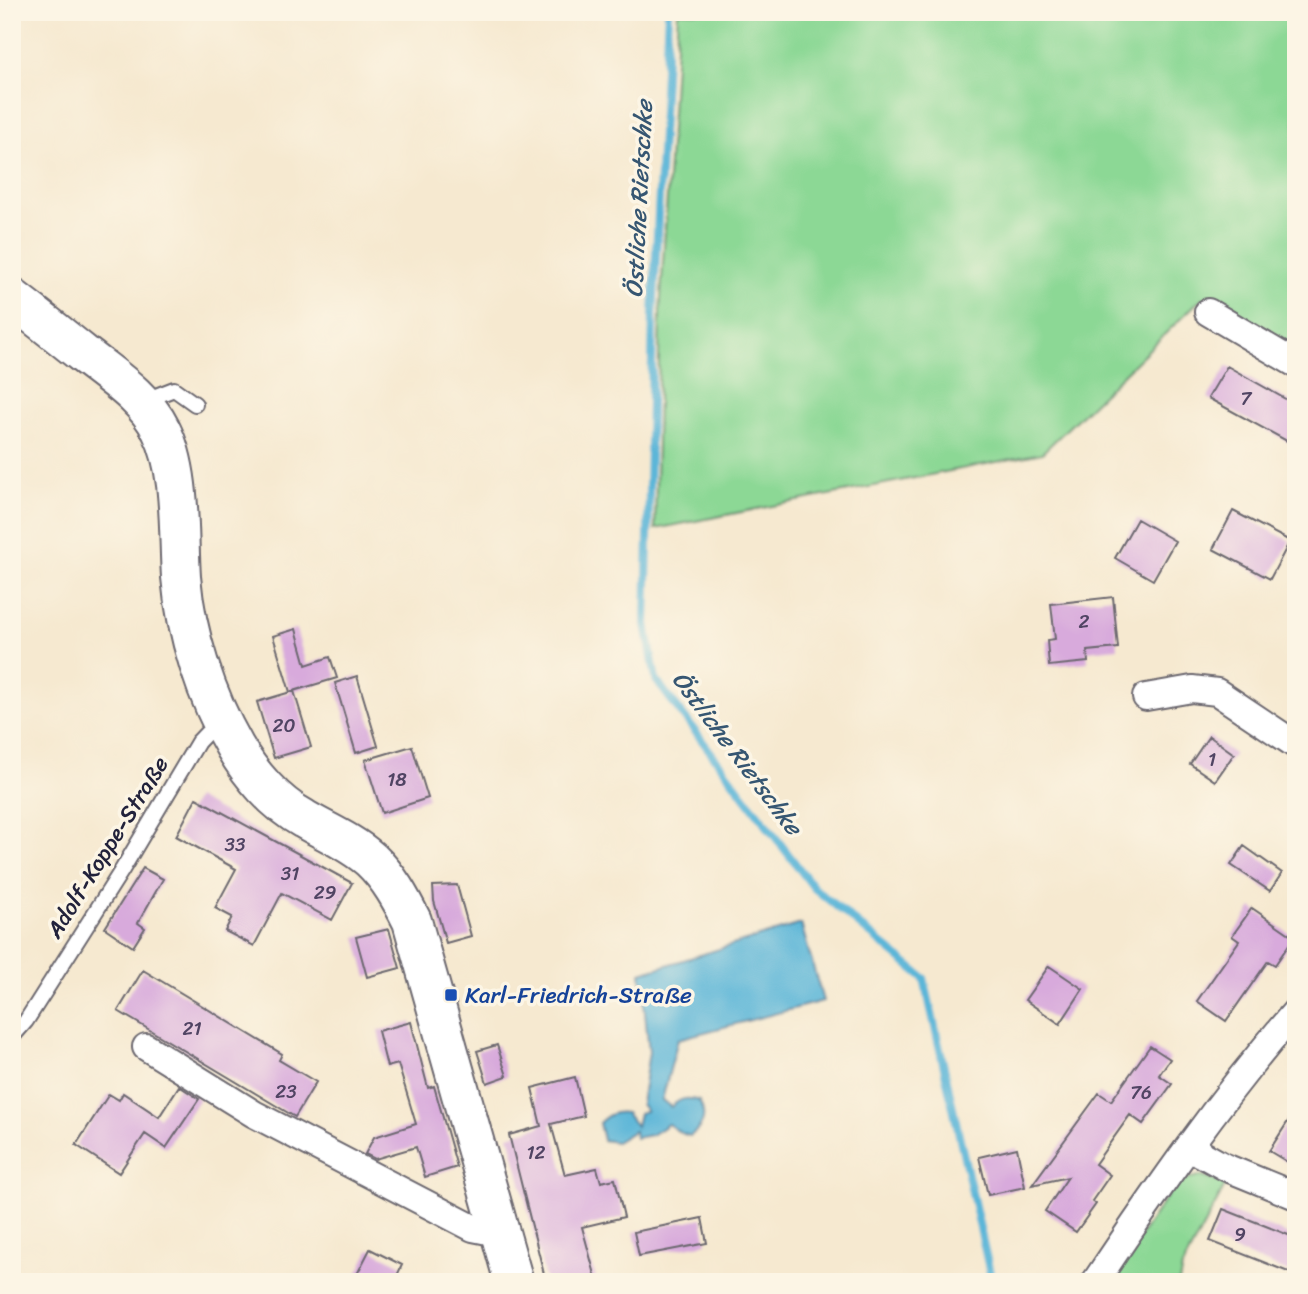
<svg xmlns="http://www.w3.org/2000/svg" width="1308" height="1294" viewBox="0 0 1308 1294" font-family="Sriracha,sans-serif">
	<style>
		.green { fill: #8cd895; stroke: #577d68; stroke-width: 2 }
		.water { fill: #5bb6d8; stroke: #3e6c8a; stroke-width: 2 }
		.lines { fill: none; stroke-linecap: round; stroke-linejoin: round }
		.stream { stroke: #5bb6d8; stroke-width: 8 }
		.building { fill: #d8aadc }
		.lane-casing { stroke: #6c686f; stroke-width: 18 }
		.street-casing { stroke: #6c686f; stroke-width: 30 }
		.secondary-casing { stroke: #6c686f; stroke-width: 42 }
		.lane { stroke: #fff; stroke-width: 14 }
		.street { stroke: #fff; stroke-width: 26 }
		.secondary { stroke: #fff; stroke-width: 38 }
		.transit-dot { fill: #1a4fb4; stroke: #fcf5e5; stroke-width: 2.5 }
		.labels { text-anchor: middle; stroke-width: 7; stroke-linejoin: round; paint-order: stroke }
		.number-label { font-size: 19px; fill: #504463 }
		.street-label { font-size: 23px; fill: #22223b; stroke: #fcf5e5 }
		.transit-label { font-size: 23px; fill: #164399; stroke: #fcf5e5; text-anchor: start }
		.water-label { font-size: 24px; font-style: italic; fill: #365672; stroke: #fcf5e5 }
	</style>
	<rect width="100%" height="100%" fill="#fcf5e5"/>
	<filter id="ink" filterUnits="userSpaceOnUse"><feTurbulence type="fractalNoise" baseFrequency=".0143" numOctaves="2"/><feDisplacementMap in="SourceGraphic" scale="14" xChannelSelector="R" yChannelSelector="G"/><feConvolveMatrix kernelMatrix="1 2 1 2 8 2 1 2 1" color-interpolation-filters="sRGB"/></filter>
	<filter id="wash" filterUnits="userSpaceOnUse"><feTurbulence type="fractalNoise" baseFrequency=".00686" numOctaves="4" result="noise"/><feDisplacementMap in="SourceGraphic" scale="28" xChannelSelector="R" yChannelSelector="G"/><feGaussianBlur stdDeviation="1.57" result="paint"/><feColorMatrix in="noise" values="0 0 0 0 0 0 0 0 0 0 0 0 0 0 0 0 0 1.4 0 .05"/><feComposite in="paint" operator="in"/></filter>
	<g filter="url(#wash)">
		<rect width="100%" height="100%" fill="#f6e9d0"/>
		<path class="green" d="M678 12H1296V352L1202 298 1042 453 655 529 660 314Z
			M1200 1176 1226 1184 1182 1267 1179 1282H1109L1168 1195 1184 1179Z"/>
		<path class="water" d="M801 924 823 1001 678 1039 662 1100 671 1107C680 1098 687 1097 699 1101 707 1116 704 1126 690 1136L681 1133 668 1124 651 1135 635 1138 634 1131 616 1142 603 1140 599 1123C607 1115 614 1111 626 1113L636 1126 639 1113 646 1111 641 1104 649 1052 641 973Z"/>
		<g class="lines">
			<path class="stream" d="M668 12 653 316 646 624 656 680 814 888 924 978 992 1282"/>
		</g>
		<g id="blocks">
			<path class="building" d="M1227 366 1296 405V446L1208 398Z
				M1233 511 1290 541 1270 579 1213 549Z
				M1137 519 1175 541 1153 580 1115 558Z
				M1113 597 1118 648 1087 651 1088 662 1049 666 1047 640 1055 639 1051 604Z
				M296 629 306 665 330 657 337 678 290 692 273 636Z
				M357 676 378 746 356 753 335 683Z
				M294 691 311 747 274 758 257 702Z
				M1209 736 1234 754 1215 781 1190 764Z
				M412 746 428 798 382 813 365 760Z
				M196 798 352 883 332 920 282 893 254 946 225 931 232 917 215 908 236 869 176 836Z
				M1244 846 1282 873 1270 891 1231 865Z
				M143 868 163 879 138 923 145 928 133 947 105 928Z
				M457 885 471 936 446 943 434 901 433 886Z
				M1252 908 1294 937 1275 965 1268 961 1226 1021 1197 1001 1239 941 1232 936Z
				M389 929 400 968 367 977 356 937Z
				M1049 966 1083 989 1060 1024 1025 1000Z
				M143 970 282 1054 279 1060 316 1082 295 1117 118 1011Z
				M411 1022 428 1088 434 1086 457 1167 425 1177 416 1147 375 1159 365 1154 374 1137 416 1124 398 1064 387 1067 378 1031Z
				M497 1045 507 1076 487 1083 477 1051Z
				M1150 1046 1170 1059 1159 1075 1172 1084 1143 1124 1130 1115 1095 1164 1110 1175 1092 1201 1096 1204 1076 1232 1045 1211 1068 1177 1032 1185 1099 1093 1111 1101Z
				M575 1077 584 1116 551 1124 565 1175 597 1168 601 1182 615 1179 624 1217 582 1227 597 1282H546L509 1135 541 1126 532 1088Z
				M179 1086 199 1099 166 1148 145 1134 119 1173 76 1145 109 1094 119 1100 123 1093 159 1117Z
				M1296 1109V1167L1269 1151Z
				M1017 1148 1025 1187 988 1195 979 1157Z
				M1223 1209 1296 1238V1275L1210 1241Z
				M702 1218 707 1243 639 1256 634 1232Z
				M370 1249 402 1265 394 1282H353Z"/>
		</g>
	</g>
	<g filter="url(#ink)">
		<use href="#blocks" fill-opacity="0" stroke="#6c686f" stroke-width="2"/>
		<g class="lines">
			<defs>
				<path id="lane" d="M143 401 174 389 195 404
					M12 1037 26 1021 122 870 198 742 220 719"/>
				<path id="street" d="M1208 312 1296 364
					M1146 697 1192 689 1217 692 1296 745
					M146 1047 254 1114 473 1228 488 1231 500 1229
					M1189 1147 1225 1167 1296 1196
					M1095 1282C1158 1188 1222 1096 1296 1011"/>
				<path id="secondary" d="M12 298C37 317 62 337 87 357 114 378 146 399 161 430 182 471 178 532 181 577 186 634 206 697 235 747 251 775 275 803 304 819 326 832 351 842 371 860 389 877 401 899 412 921L514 1282"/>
			</defs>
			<use href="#lane" class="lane-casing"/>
			<use href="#street" class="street-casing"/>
			<use href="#secondary" class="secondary-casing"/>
			<use href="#lane" class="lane"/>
			<use href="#street" class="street"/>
			<use href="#secondary" class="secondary"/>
		</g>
	</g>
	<rect class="transit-dot" x="444" y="988" width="14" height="14" rx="3.5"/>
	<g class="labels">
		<g class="number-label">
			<text x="1246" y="405">7</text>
			<text x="1084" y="628">2</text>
			<text x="284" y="732">20</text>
			<text x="1212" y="766">1</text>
			<text x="397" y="786">18</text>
			<text x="235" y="851">33</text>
			<text x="290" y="880">31</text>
			<text x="325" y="899">29</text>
			<text x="192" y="1035">21</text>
			<text x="286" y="1098">23</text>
			<text x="1141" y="1099">76</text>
			<text x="536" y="1159">12</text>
			<text x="1240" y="1241">9</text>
		</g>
		<g class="street-label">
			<text transform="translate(107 847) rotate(-58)" y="8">Adolf-Koppe-Straße</text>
		</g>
		<g class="transit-label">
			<text x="465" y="1003">Karl-Friedrich-Straße</text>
		</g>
		<g class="water-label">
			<text transform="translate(639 199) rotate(-87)" y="8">Östliche Rietschke</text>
			<text transform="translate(737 753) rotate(53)" y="8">Östliche Rietschke</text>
		</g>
	</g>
	<rect width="1308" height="1294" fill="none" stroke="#fcf5e5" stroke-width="42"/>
</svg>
